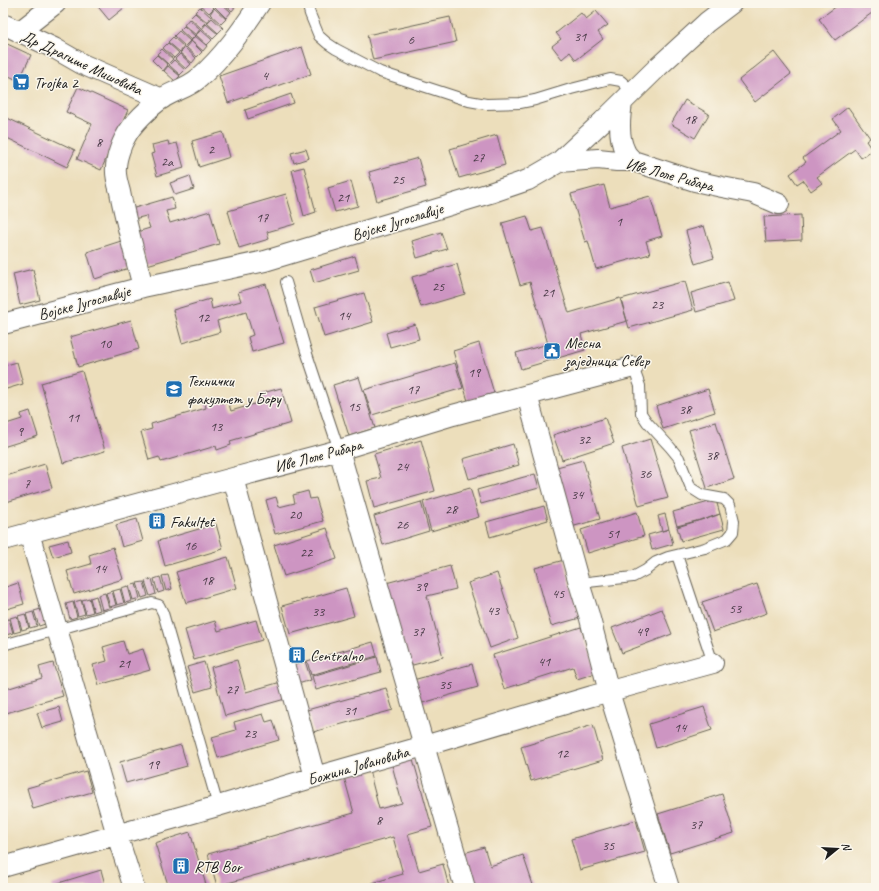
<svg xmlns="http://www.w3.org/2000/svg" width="879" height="891" viewBox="0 0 879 891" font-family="Caveat,sans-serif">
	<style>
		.building { fill: #cd95c2 }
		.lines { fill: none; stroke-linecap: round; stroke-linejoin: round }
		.lane-casing { stroke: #656054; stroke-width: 12 }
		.street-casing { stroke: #656054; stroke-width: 22 }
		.lane { stroke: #fff; stroke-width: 10 }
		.street { stroke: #fff; stroke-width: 20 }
		.labels { text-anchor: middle; stroke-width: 3; stroke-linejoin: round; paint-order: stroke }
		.number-label { font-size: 14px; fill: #483a46 }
		.street-label { font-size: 16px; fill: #1c1c1c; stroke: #fbf7ec }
		.poi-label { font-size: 16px; fill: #1c1c1c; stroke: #fbf7ec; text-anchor: start }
	</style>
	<rect width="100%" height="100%" fill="#fbf7ec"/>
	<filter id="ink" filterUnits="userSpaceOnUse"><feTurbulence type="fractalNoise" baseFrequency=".025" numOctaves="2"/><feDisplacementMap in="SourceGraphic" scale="8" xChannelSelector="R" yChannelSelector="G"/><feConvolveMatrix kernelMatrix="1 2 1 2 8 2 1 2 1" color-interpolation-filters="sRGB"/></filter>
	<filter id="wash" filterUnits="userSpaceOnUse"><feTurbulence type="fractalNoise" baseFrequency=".012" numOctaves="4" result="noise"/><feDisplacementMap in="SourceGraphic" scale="16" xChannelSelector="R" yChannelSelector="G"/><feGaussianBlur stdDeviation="0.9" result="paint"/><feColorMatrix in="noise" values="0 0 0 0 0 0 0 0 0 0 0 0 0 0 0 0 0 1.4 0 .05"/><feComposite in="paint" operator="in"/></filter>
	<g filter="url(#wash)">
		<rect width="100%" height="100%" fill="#ecdebb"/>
		<g id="blocks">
			<path class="building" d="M95 3H130L109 20Z
				M198 3H209L214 8 209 13Z
				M219 3H221L231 12 226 18 215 7Z
				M223 3H233L236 6 232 11Z
				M841 3H876V10L835 40 819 19Z
				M200 7 211 17 207 22 195 12Z
				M214 8 226 19 221 24 210 14Z
				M596 11 608 25 598 32 603 39 576 60 570 52 562 59 552 46 561 39 556 33 581 13 586 19Z
				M195 13 206 23 201 28 190 18Z
				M450 17 456 42 373 60 367 35Z
				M212 18 223 28 218 33 207 23Z
				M189 19 200 29 196 35 184 25Z
				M206 24 218 34 213 39 202 29Z
				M184 26 195 36 191 40 180 30Z
				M201 30 212 40 207 45 196 35Z
				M179 31 190 41 185 46 174 36Z
				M195 36 207 46 203 51 191 41Z
				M173 37 184 47 180 52 168 42Z
				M191 41 202 52 197 57 186 47Z
				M3 42 31 55 19 81 3 73Z
				M168 43 179 53 174 58 163 48Z
				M302 47 311 74 228 103 219 76Z
				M185 48 196 58 192 63 180 53Z
				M162 49 173 59 168 64 157 54Z
				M774 52 791 74 755 102 739 80Z
				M180 54 191 64 186 69 175 59Z
				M157 55 168 65 163 71 152 60Z
				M174 60 185 70 180 75 169 65Z
				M168 66 180 76 175 81 164 71Z
				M78 87 128 110 101 170 77 159 92 124 66 112Z
				M291 94 294 103 248 119 245 110Z
				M685 100 709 114 695 138 671 124Z
				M848 107 870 138 866 141 872 150 861 158 855 149 817 177 822 183 811 191 803 180 797 184 790 174 806 162 803 158 841 130 833 119Z
				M3 116 75 150 67 167 3 136Z
				M223 132 230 157 199 167 192 141Z
				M497 135 505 165 459 178 450 149Z
				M168 141 169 145 177 143 184 168 157 176 151 154 154 153 152 145Z
				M306 149 309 158 294 163 291 153Z
				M418 158 426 187 377 201 369 172Z
				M304 167 316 212 304 216 292 170Z
				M190 176 194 189 175 195 170 183Z
				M351 181 358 206 335 212 328 188Z
				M604 185 610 207 650 196 662 236 646 241 650 254 596 269 588 241 585 242 571 194Z
				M286 194 295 224 267 232 269 239 239 248 228 211Z
				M172 197 175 209 166 211 170 223 210 211 219 244 147 265 137 232 150 228 146 216 134 219 131 209Z
				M801 215 802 240 766 242 764 217Z
				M527 216 532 231 543 228 569 313 620 298 627 321 581 334 585 350 521 369 516 353 548 344 530 282 520 285 502 223Z
				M704 226 714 258 695 264 686 231Z
				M441 232 447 249 417 258 412 241Z
				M121 241 129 268 95 279 87 252Z
				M355 256 359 270 314 283 310 270Z
				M457 264 465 294 421 307 412 277Z
				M33 269 40 300 20 305 13 274Z
				M685 281 693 310 629 328 621 299Z
				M728 282 734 301 696 312 691 293Z
				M266 284 284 343 252 352 248 337 253 335 246 312 217 321 220 332 182 343 173 310 210 299 212 309 241 301 238 292Z
				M364 293 373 322 324 337 315 307Z
				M131 320 139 349 78 367 70 337Z
				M415 324 419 339 390 347 386 333Z
				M479 343 494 393 468 401 453 351Z
				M17 362 23 384 3 390V366Z
				M455 363 463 388 372 415 364 390Z
				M82 371 105 451 63 463 41 383Z
				M359 377 375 428 349 436 333 385Z
				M281 388 291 423 230 441 231 445 217 450 216 446 161 462 159 457 149 460 141 432 152 429 151 424 206 408 205 403 220 398 221 403 228 401 231 411 261 402 259 394Z
				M708 389 715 412 663 429 656 406Z
				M30 411 38 436 3 447V425L22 419 21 414Z
				M605 418 614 443 562 460 553 435Z
				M716 422 734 479 707 488 689 430Z
				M650 439 668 498 639 506 622 448Z
				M421 440 435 491 374 508 367 481 381 478 374 454Z
				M513 444 519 465 469 479 463 459Z
				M583 460 600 519 571 527 553 468Z
				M45 464 52 488 3 503V477Z
				M535 474 539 488 481 504 477 490Z
				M470 488 479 517 431 531 423 502Z
				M308 491 310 499 316 498 323 521 275 534 266 500 276 497 279 507 295 503 293 495Z
				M716 500 720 514 706 519 720 514 724 529 681 541 677 527 704 519 677 526 673 512Z
				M421 502 429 531 383 545 374 516Z
				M544 506 548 520 490 537 486 522 537 508Z
				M637 512 644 536 588 553 581 530Z
				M665 514 669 529 662 531 658 516Z
				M158 516 161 525 156 526 153 517Z
				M137 519 143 541 122 547 116 525Z
				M216 524 223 549 165 566 158 541Z
				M327 528 337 559 284 576 274 545Z
				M669 529 673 544 652 550 648 535Z
				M68 540 71 552 53 557 49 545Z
				M113 547 123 579 74 594 67 571 91 564 89 555Z
				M228 557 237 588 186 603 176 572Z
				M564 560 580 618 551 626 535 568Z
				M450 566 456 589 427 596 443 657 409 666 386 583Z
				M497 573 518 638 490 648 468 583Z
				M168 575 172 589 166 591 162 576Z
				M160 577 164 591 158 593 154 579Z
				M152 579 156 594 150 596 145 581Z
				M144 582 148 596 142 598 137 583Z
				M18 583 24 604 3 610V588Z
				M136 584 140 598 133 600 129 586Z
				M757 584 767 613 713 632 702 602Z
				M128 586 132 601 125 603 121 588Z
				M346 588 354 616 290 634 282 606Z
				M120 589 124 603 117 605 113 591Z
				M112 591 116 605 110 607 106 593Z
				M105 593 109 608 102 610 98 595Z
				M96 596 100 610 94 612 90 598Z
				M89 598 93 612 86 614 82 600Z
				M81 600 85 614 78 616 74 602Z
				M73 602 77 617 70 619 66 604Z
				M41 609 45 624 39 626 34 611Z
				M662 609 672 634 622 653 612 628Z
				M33 612 37 626 30 628 26 614Z
				M25 614 29 628 22 630 18 616Z
				M17 616 21 631 14 633 10 618Z
				M9 619 13 633 6 635 3 625V620Z
				M256 620 262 640 194 660 185 630 215 621 218 631Z
				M581 627 596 673 577 679 573 667 504 689 493 655Z
				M123 641 127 654 143 649 150 670 99 685 93 665 107 661 103 647Z
				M373 642 377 656 311 675 307 661Z
				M300 649 303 658 293 661 290 651Z
				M377 657 381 672 316 690 312 676Z
				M237 660 246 692 281 682 285 699 225 716 211 667Z
				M305 661 311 680 298 684 292 665Z
				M204 662 212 687 195 692 187 667Z
				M53 663 63 696 3 714V690L42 678 39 667Z
				M472 664 478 687 419 704 413 680Z
				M386 688 393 710 313 732 307 710Z
				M59 707 63 722 42 728 37 713Z
				M704 707 712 730 656 748 649 724Z
				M263 714 266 722 273 720 279 740 218 758 212 737 236 730 234 722Z
				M593 725 603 760 531 781 521 747Z
				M181 745 187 766 126 783 120 762Z
				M413 759 432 827 408 834 419 871 443 864 449 887 445 888H374L372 883 403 874 393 837 217 886 208 854 354 813 344 777 369 770 379 809 402 803 392 765Z
				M86 771 92 792 33 809 27 788Z
				M722 794 734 833 670 853 658 814Z
				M636 820 645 852 580 870 571 839Z
				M190 832 207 888H169L155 843Z
				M484 847 490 866 523 855 533 885 524 888H475L464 853Z
				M101 870 106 888H53L52 885Z"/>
		</g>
	</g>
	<g filter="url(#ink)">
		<use href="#blocks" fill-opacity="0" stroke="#656054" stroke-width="1"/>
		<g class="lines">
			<defs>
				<path id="lane" d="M307 3 310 14 319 36 327 43 336 49 380 72 469 101 486 104 520 103 535 100 571 89 610 79 621 81 633 92
					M286 282 306 351 339 450
					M677 555 713 663
					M579 583 633 577 646 570 656 562 668 557 705 548 727 539 733 532 734 521 730 505 724 499 702 495 691 488 679 458 670 447 647 422 641 413 640 386 633 367
					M3 645 152 603 159 605 163 613 218 806"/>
				<path id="street" d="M3 24 54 48 82 64 162 99
					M19 32 56 3
					M622 103C620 116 618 138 625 151 626 154 630 158 633 161
					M559 162 598 159 617 161H633L695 181 722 187 753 193 779 204
					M143 287C135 255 126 224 120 192 118 185 115 175 116 168 116 159 121 144 126 136 132 124 150 107 161 99 173 91 188 88 199 78 223 57 242 30 260 3
					M3 324 143 287 265 261 490 193 528 180 559 162 603 121 658 67 707 22 732 3
					M527 395 579 583 589 615 609 692 669 888
					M339 450 465 888
					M233 478C261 577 287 677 315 777
					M29 533 117 835 134 888
					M3 540 233 478 339 450 453 415 633 367
					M3 867 218 806 315 777 424 746 592 696 713 663"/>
			</defs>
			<use href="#lane" class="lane-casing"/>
			<use href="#street" class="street-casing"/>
			<use href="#lane" class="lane"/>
			<use href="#street" class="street"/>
		</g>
	</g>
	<defs>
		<symbol id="supermarket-square" viewBox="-11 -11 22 22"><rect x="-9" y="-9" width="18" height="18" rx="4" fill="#1f6fb2" stroke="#fbf7ec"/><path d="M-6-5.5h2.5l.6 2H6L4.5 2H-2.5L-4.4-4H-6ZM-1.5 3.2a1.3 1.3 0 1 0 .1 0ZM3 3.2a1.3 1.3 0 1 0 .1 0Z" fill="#fff"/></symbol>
		<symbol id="civic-square" viewBox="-11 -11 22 22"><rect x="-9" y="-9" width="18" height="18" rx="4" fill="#1f6fb2" stroke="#fbf7ec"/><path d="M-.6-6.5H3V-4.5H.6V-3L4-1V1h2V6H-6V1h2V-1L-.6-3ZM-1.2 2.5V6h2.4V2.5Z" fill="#fff"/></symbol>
		<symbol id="university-square" viewBox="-11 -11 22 22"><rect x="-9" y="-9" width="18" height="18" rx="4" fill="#1f6fb2" stroke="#fbf7ec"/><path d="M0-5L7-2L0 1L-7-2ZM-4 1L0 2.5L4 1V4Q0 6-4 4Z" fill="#fff"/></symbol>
		<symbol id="building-square" viewBox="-11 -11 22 22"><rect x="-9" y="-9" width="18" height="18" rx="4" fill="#1f6fb2" stroke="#fbf7ec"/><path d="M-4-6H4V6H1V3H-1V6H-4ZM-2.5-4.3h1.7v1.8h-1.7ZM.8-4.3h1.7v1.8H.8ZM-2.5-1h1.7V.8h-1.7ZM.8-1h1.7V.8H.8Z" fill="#fff"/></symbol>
	</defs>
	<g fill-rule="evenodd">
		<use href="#supermarket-square" x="11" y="72" width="20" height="20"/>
		<use href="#civic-square" x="542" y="341" width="20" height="20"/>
		<use href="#university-square" x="164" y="379" width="20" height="20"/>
		<use href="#building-square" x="147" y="511" width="20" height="20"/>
		<use href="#building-square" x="287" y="645" width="20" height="20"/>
		<use href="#building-square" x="171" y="856" width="20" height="20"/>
	</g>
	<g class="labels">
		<g class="number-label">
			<text x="580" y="41">31</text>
			<text x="411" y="44">6</text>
			<text x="265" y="80">4</text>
			<text x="690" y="124">18</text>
			<text x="99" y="147">8</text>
			<text x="211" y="154">2</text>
			<text x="478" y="162">27</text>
			<text x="167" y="166">2a</text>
			<text x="398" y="184">25</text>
			<text x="343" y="202">21</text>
			<text x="262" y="222">17</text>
			<text x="619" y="226">1</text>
			<text x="438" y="291">25</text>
			<text x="548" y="297">21</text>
			<text x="657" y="309">23</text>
			<text x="344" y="320">14</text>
			<text x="203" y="322">12</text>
			<text x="105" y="348">10</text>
			<text x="474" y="377">19</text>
			<text x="413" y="394">17</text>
			<text x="354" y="411">15</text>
			<text x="685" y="414">38</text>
			<text x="73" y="422">11</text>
			<text x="216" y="431">13</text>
			<text x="20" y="436">9</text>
			<text x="584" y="444">32</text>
			<text x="712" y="460">38</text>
			<text x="402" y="471">24</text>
			<text x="645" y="478">36</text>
			<text x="27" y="488">7</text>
			<text x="577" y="499">34</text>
			<text x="451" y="514">28</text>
			<text x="295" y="519">20</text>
			<text x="402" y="529">26</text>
			<text x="613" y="538">51</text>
			<text x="190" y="550">16</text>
			<text x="306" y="557">22</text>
			<text x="100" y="573">14</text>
			<text x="207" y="585">18</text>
			<text x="421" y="591">39</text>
			<text x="558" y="598">45</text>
			<text x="735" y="613">53</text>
			<text x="493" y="615">43</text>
			<text x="318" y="616">33</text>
			<text x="418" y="636">37</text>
			<text x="642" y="636">49</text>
			<text x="544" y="666">41</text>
			<text x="124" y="668">21</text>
			<text x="445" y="689">35</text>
			<text x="232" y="694">27</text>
			<text x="350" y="715">31</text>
			<text x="680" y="732">14</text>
			<text x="250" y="738">23</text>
			<text x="562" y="758">12</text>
			<text x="153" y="769">19</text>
			<text x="379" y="825">8</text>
			<text x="696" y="829">37</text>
			<text x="608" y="850">35</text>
		</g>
		<g class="street-label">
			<text transform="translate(82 62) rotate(25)" y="6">Др Драгише Мишовића</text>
			<text transform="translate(670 174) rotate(15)" y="6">Иве Лоле Рибара</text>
			<text transform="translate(397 221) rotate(-17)" y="6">Војске Југославије</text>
			<text transform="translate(84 302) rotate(-15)" y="6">Војске Југославије</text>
			<text transform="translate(318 455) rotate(-15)" y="6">Иве Лоле Рибара</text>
			<text transform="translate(358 765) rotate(-16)" y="6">Божина Јовановића</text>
		</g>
		<g class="poi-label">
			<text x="34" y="88">Trojka 2</text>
			<text x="565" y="348">Месна<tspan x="565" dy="18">заједница Север</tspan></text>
			<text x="187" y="386">Технички<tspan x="187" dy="18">факултет у Бору</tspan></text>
			<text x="170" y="527">Fakultet</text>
			<text x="310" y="661">Centralno</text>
			<text x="194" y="872">RTB Bor</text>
		</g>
	</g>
	<rect width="879" height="891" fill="none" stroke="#fbf7ec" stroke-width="16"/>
	<g transform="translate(837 849) rotate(72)" stroke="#fbf7ec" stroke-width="3" paint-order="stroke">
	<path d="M0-3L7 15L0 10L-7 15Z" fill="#1c1c1c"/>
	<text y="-6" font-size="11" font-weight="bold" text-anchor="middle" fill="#1c1c1c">N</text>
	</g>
</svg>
